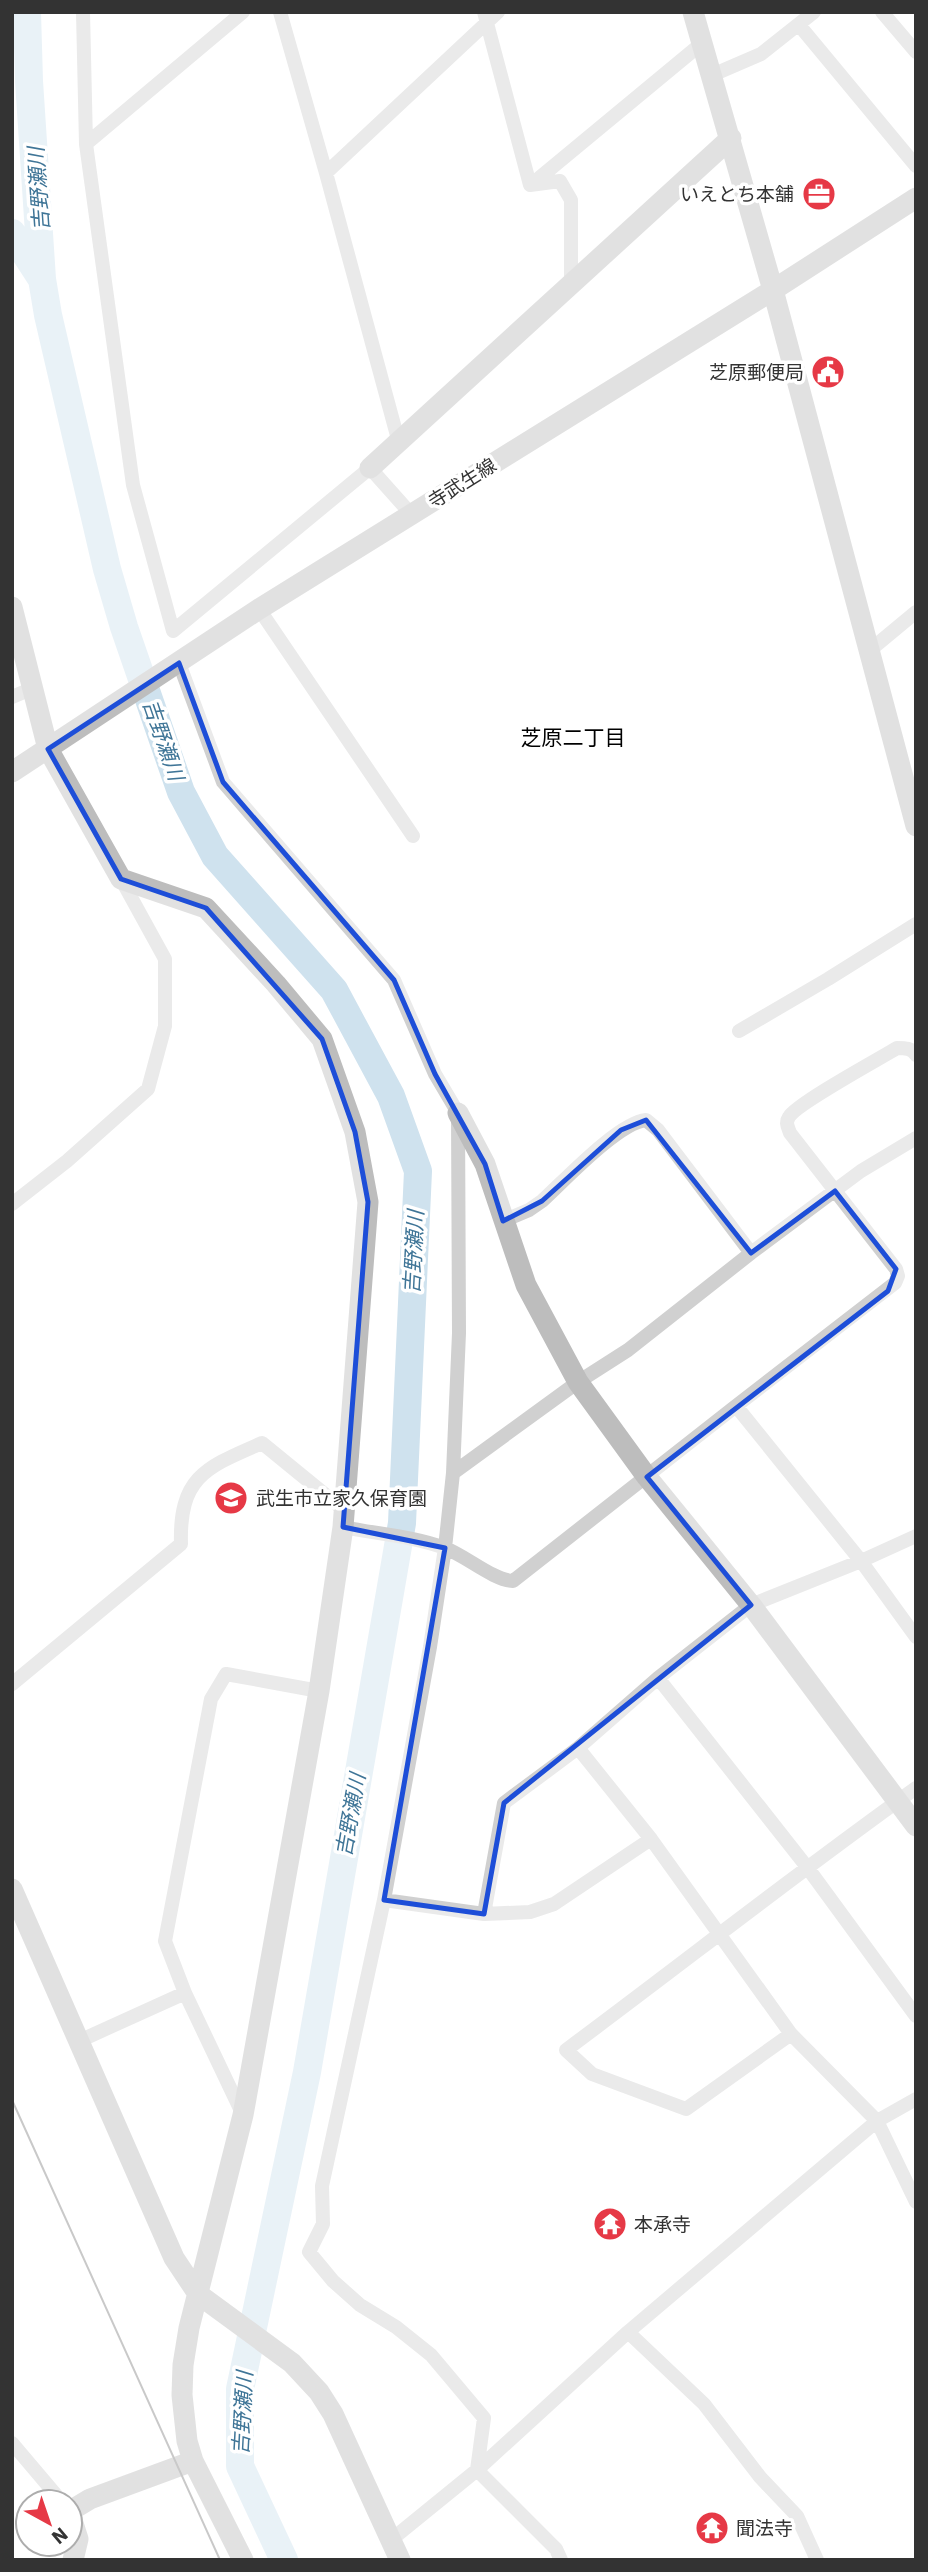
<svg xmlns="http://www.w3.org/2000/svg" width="928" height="2572" viewBox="0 0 928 2572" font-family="'IBM Plex Sans','Noto Sans JP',sans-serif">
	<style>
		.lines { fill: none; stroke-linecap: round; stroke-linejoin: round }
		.river { stroke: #cfe2ee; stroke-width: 28 }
		.street { stroke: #d0d0d0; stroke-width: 14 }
		.secondary { stroke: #bdbdbd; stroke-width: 21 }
		.tram { stroke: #888; stroke-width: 2 }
		.marked { fill: none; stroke: #1d4ed8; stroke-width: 5; stroke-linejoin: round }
		.labels { text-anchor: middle; stroke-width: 7; stroke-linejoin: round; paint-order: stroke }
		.poi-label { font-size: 19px; fill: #333; stroke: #fff; text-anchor: start }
		.street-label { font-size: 19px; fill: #333; stroke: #fff }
		.water-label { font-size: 21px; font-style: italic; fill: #3f7597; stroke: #fff }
		.neighbourhood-label { font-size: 21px; fill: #000; stroke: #fff }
	</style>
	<rect width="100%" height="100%" fill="#fff"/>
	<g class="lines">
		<path class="river" d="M27 12 29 81 42 279 48 315 107 569 124 627 181 792 215 856 334 990 391 1096 418 1171 402 1523 307 2072 240 2389V2466L284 2560
			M12 233 41 278"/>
		<path class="street" d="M83 12 86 144 133 485 173 631 370 468 411 514
			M280 12 326 173 399 443
			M484 12 530 185 560 181 571 200V284
			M882 12 916 52
			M799 25 916 166
			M710 76 761 54 814 12
			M86 144 243 12
			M326 173 498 12
			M532 184 701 44
			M259 609 413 836
			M869 651 916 612
			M179 663 223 782 394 980 435 1074 458 1113 459 1333 453 1473 445 1548 430 1647 384 1900 322 2186 323 2224 309 2252 333 2281 360 2305 396 2327 431 2355 484 2418 477 2470 556 2549 561 2560
			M12 697 31 689
			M739 1031 828 979 916 924
			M12 1204 67 1161 148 1089 165 1026V959L121 879
			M503 1221 529 1210 542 1201C565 1180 618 1123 646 1120L658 1130 751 1253
			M736 1406 895 1283 898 1276 896 1269 790 1133C788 1127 785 1123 789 1117 796 1104 879 1059 897 1048 905 1048 912 1048 916 1055
			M453 1473 578 1382 628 1350 751 1253 861 1171 916 1138
			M343 1527C377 1534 413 1536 445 1548 466 1556 493 1580 513 1581L736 1406 861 1561 916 1637
			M658 1678 807 1867 916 2016
			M12 1684 181 1544C179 1476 207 1467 262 1443L344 1510
			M578 1748 651 1839 791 2034 877 2121 916 2202
			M384 1900 484 1914 530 1912 554 1904 651 1839
			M484 1914 504 1803 578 1748 658 1678 751 1605 861 1561 916 1536
			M791 2034 686 2109 592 2074 566 2050C683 1963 797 1873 916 1788
			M79 2041 185 1993
			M243 2115 185 1993 165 1941 211 1699 226 1674 319 1691
			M628 2332 704 2404 760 2477 797 2516 817 2560
			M12 2443 62 2502
			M391 2540 477 2470 628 2332 877 2121 916 2099"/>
		<path class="secondary" d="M693 12 773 290 916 826
			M370 468 731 138
			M12 607 48 749 121 879 206 908 276 984 322 1039 355 1132 368 1202 343 1527 319 1691 243 2115 189 2328 183 2365 182 2395 187 2441 193 2461 243 2560
			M12 772 259 609 773 290 916 198
			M458 1113 485 1164 526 1285 578 1382 647 1477 751 1605 916 1826
			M12 1889 174 2258 198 2294 292 2363 319 2392 333 2414 400 2560
			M70 2511 90 2499 193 2461
			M70 2514 78 2539 73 2560"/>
		<path class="tram" d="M12 2100 220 2560"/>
	</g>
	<path d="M0 0H928V2572H0ZM179 663 223 782 394 980 435 1074 485 1164 503 1221 542 1201 621 1130 646 1120 751 1253 835 1191 896 1269 888 1291 647 1477 751 1605 504 1803 484 1914 384 1900 445 1548 343 1527 368 1202 355 1132 322 1039 206 908 121 879 48 749Z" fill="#fff" fill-opacity=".55" fill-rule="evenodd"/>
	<path class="marked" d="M179 663 223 782 394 980 435 1074 485 1164 503 1221 542 1201 621 1130 646 1120 751 1253 835 1191 896 1269 888 1291 647 1477 751 1605 504 1803 484 1914 384 1900 445 1548 343 1527 368 1202 355 1132 322 1039 206 908 121 879 48 749Z"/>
	<defs>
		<symbol id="office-disc" viewBox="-11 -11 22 22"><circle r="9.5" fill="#e63946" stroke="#fff"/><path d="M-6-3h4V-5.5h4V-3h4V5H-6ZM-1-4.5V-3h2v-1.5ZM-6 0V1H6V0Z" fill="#fff"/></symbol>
		<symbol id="civic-disc" viewBox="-11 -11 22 22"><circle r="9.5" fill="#e63946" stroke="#fff"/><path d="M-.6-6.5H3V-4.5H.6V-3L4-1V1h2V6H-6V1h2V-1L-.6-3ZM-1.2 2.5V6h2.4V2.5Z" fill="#fff"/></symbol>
		<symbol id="school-disc" viewBox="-11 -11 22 22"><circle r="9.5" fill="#e63946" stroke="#fff"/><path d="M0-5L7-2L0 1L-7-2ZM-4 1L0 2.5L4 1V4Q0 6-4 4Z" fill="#fff"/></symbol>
		<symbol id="temple-disc" viewBox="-11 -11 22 22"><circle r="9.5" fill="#e63946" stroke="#fff"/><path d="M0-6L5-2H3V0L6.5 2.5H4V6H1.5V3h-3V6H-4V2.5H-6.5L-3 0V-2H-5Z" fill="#fff"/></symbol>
	</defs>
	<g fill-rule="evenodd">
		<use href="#office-disc" x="800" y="175" width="38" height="38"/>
		<use href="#civic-disc" x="809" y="353" width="38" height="38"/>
		<use href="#school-disc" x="212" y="1479" width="38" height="38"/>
		<use href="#temple-disc" x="591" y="2205" width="38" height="38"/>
		<use href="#temple-disc" x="693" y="2509" width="38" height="38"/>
	</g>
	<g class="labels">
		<g class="poi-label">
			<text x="794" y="201" text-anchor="end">いえとち本舗</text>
			<text x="804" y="379" text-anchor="end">芝原郵便局</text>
			<text x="256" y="1505">武生市立家久保育園</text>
			<text x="634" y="2231">本承寺</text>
			<text x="736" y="2535">聞法寺</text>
		</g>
		<g class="street-label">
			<text transform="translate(462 483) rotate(-32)" y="7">寺武生線</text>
		</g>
		<g class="water-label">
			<text transform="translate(39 189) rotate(-94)" y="7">吉野瀬川</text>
			<text transform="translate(163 740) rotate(71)" y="7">吉野瀬川</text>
			<text transform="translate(414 1252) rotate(-87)" y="7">吉野瀬川</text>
			<text transform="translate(351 1815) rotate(-80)" y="7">吉野瀬川</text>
			<text transform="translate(243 2413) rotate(-87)" y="7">吉野瀬川</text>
		</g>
		<g class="neighbourhood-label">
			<text x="573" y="745">芝原二丁目</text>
		</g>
	</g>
	<rect width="928" height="2572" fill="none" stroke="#333333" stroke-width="28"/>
	<g transform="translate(49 2523) rotate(140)"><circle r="33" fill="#ffffff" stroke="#adadad" stroke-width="2"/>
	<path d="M0-5L12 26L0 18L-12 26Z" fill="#e63946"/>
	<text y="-10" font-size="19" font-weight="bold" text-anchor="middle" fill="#333333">N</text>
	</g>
</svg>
